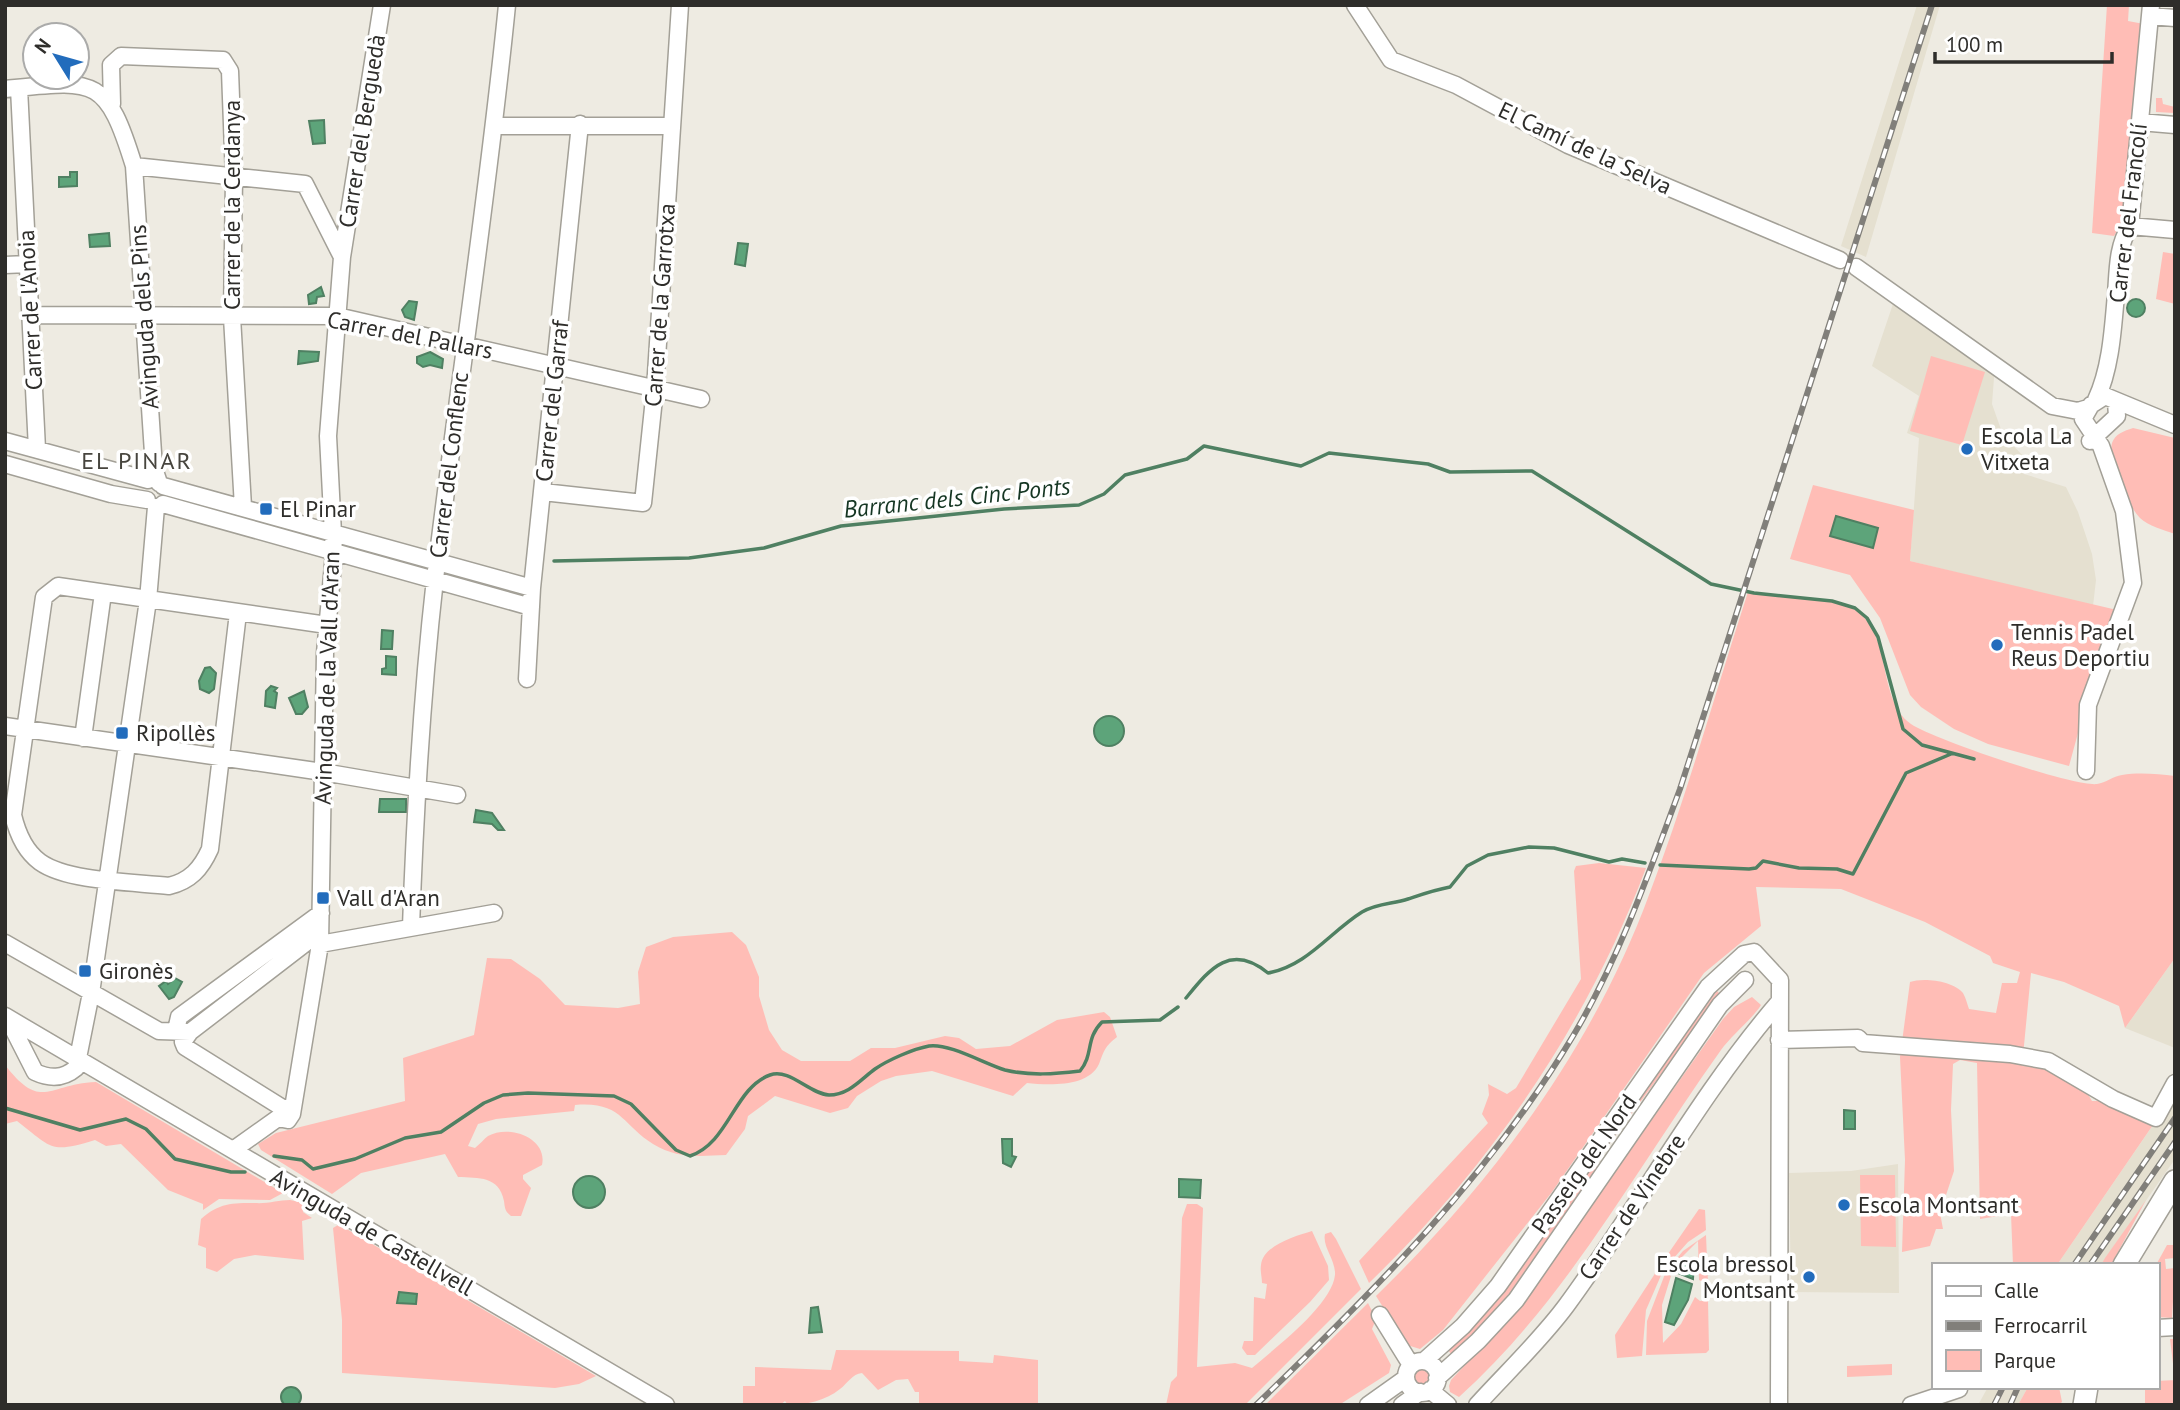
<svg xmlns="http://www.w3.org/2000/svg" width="2180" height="1410" viewBox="0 0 2180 1410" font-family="'PT Sans',sans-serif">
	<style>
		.built { fill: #e5e0d0 }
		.green { fill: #ffbdb6 }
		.water { fill: #5da47a; stroke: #4f8062; stroke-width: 2 }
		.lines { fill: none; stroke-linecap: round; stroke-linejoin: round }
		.stream { stroke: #4f8062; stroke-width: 3.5 }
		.minor-casing { stroke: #a3a097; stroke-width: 19 }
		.major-casing { stroke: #a3a097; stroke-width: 24 }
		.minor { stroke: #fff; stroke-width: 16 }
		.major { stroke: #fff; stroke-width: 21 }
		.rail-casing { stroke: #817f7a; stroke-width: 6 }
		.rail { stroke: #fff; stroke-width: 3.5; stroke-dasharray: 10; stroke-linecap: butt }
		.poi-dot { fill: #226cbc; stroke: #fff; stroke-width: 2.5 }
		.labels { text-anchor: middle; stroke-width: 7; stroke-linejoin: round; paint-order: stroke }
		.street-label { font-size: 23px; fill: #2e2d2a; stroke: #fff }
		.poi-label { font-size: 23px; fill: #2e2d2a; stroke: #fff; text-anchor: start }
		.neighbourhood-label { font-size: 24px; letter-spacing: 2px; fill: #47453e; stroke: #fff }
		.water-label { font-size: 24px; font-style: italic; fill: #153623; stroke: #fff }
	</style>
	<rect width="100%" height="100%" fill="#eeebe2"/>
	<path class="built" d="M1917 5H1940L1866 257 1841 246Z
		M1896 295 1995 365 1992 404 2003 435 2027 460 2024 474 2066 487 2078 512 2092 554 2096 580 2093 606 1910 561 1919 438 1907 433 1919 396 1872 366Z
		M2175 958V1048L2125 1028Z
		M2175 1093V1159L2101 1265H2057Z
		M1898 1164 1899 1293 1791 1292 1789 1173 1851 1171Z
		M1988 1387H2028L2018 1405H1978Z"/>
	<path class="green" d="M2107 5H2129L2128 21 2144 24 2123 221 2114 236 2092 233Z
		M2156 98H2162L2163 104 2175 107V113L2156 112Z
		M2163 252 2175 254V304L2156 299Z
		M1931 356 1985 372 1962 445 1910 431Z
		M2133 428 2175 438V534C2164 530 2148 526 2140 518 2128 506 2107 459 2112 443 2115 434 2124 431 2133 428Z
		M1813 485 1914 510 1910 561 2117 610 2095 671 2069 766 1988 744 1954 729 1921 707 1910 695 1880 618 1850 575 1790 559Z
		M1748 592C1779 598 1814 594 1843 604 1897 623 1873 697 1911 724 1933 739 2073 787 2097 784 2106 783 2113 776 2122 775 2139 772 2158 774 2175 776V958L2125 1028 2119 1006 2064 982 2031 973 2022 1066C2047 1066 2079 1076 2092 1101H2108L2155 1122 2057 1265H2013L2011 1214 1980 1219 1977 1063 1960 1060 1953 1064 1951 1110 1954 1171 1940 1213 1943 1229H1936L1930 1246 1902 1252 1905 1160 1900 1057 1910 982C1923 977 1954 981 1963 993 1966 998 1967 1004 1969 1009L1996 1013 2002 983H2017L2020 972 1993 963 1990 956 1925 922 1841 889 1756 887 1761 926 1704 973 1552 1192 1443 1330 1420 1349 1407 1345 1376 1296C1493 1182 1592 1049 1649 895 1687 796 1715 693 1748 592Z
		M1599 863 1646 868C1586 1027 1491 1165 1369 1283L1359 1261 1488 1123 1482 1114 1489 1095 1488 1084 1507 1094 1516 1088 1581 979 1574 871 1576 866Z
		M732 932 746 945 759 977V996L769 1030 782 1050 801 1061H850L871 1048H895L945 1036 959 1038 976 1049 1010 1046 1057 1020 1104 1012 1110 1017 1117 1037C1105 1046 1104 1051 1099 1064 1088 1088 1047 1085 1027 1083L1013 1096 932 1071 896 1076 881 1081 857 1096 848 1108 830 1113 775 1096 748 1116 745 1129 726 1155C700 1156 677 1159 653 1144 622 1125 622 1101 575 1105L574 1111 496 1119 478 1124 468 1146 475 1148C480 1144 484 1139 488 1136 509 1124 548 1138 542 1165L523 1175V1179L531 1188 521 1216H511C505 1211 505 1209 504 1201 499 1176 479 1178 458 1177L445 1154 361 1173 332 1194 261 1150 258 1144 276 1133 405 1101 403 1058 474 1035 487 958 511 959 540 979 565 1005 618 1008 640 1004 638 972 646 947 673 937Z
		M1717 991 1720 994 1607 1147 1608 1142Z
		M1752 997 1761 1005C1754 1017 1731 1036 1721 1050 1637 1167 1567 1300 1459 1397L1450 1392 1449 1386 1451 1380 1518 1309 1723 1019 1734 1007Z
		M5 1065C42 1112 47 1084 96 1082L283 1193 270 1200 219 1199 203 1210V1204L168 1190 121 1144 106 1146 95 1140C50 1154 52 1148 17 1121L5 1124Z
		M1593 1164 1597 1167 1509 1294 1453 1356 1448 1350Z
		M1860 1175H1895L1896 1247 1861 1246Z
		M290 1200 304 1203 303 1212 312 1218 302 1221 304 1260 255 1255 234 1259 217 1272 206 1268V1248L198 1245 201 1219C219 1203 232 1203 255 1203 267 1204 279 1200 290 1200Z
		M2146 1200 2111 1265H2101L2105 1258Z
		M1187 1204H1197L1203 1208 1197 1367 1235 1363 1252 1368C1275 1348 1332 1305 1335 1275 1336 1260 1322 1247 1325 1234L1331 1232 1336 1239 1361 1289 1245 1405H1166L1171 1382 1177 1376 1182 1218Z
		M1699 1209 1705 1210 1706 1230 1688 1242 1664 1269 1659 1267Z
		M338 1225 345 1228 596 1376 579 1384 555 1388 342 1373V1320L333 1228Z
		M1312 1231 1328 1266 1329 1280 1310 1302 1255 1355H1247L1242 1348 1244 1341H1253L1254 1297 1265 1299 1267 1284 1262 1283C1262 1277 1260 1271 1261 1265 1263 1245 1296 1236 1312 1231Z
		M1706 1235 1708 1284 1699 1280 1698 1241 1681 1258 1673 1272 1667 1270 1683 1251Z
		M2167 1245H2175V1258L2165 1259 2166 1269 2175 1268 2172 1318 2157 1317 2156 1265Z
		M1656 1272 1662 1273 1646 1310 1642 1356 1617 1358 1615 1335Z
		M1665 1274 1671 1276 1662 1305 1663 1343 1681 1324 1695 1297 1700 1301 1708 1300 1709 1350 1706 1353 1646 1355 1647 1321Z
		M1368 1303 1376 1319 1372 1329 1391 1365 1389 1373 1339 1405H1265Z
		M2170 1339H2175V1405H2145V1387H2157V1381L2175 1380Z
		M836 1350 959 1351V1361L993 1363 994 1355 1038 1360V1405H919V1392H915L908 1379 896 1380 878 1390 862 1373C852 1374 848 1383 840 1389 825 1401 806 1405 788 1405L785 1401 780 1405H743V1386H755V1367L831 1370Z
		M1892 1364V1375L1847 1377V1366Z
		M1413 1376a8 8 0 1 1 16 0a8 8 0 1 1-16 0Z
		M2028 1387H2059L2062 1402 2058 1405H2018Z"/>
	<path class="water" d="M324 120 325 143 313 144 309 121Z
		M70 172H77V186L59 187V177H70Z
		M109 233 110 246 90 247 89 235Z
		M738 243 748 244 745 266 735 264Z
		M321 287 324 296 317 297 316 303 309 304 308 295Z
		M2127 308a9 9 0 1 1 18 0a9 9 0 1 1-18 0Z
		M409 301 417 302 414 320 405 317 402 310Z
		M299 351 319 352 318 361 298 364Z
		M430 352 443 359 442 368 430 365 423 367 417 363V357Z
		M1836 516 1878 528 1873 548 1830 536Z
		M382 630 393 631 392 649H381Z
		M386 656 396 657V675L382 674V669L386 668Z
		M210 667 216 673 214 689 209 693 200 689 199 681 205 668Z
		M271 686 277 688 274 691 277 693 275 708 265 706 266 691Z
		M304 691 308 707 302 714H296L289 698Z
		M1094 731a15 15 0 1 1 30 0a15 15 0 1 1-30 0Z
		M380 799H406V812H379Z
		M476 810 492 813 504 830H498L492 824 474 822Z
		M175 978 182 982 174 997 169 999 159 986 166 981 168 984Z
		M1844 1110 1855 1111V1129H1844Z
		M1002 1139H1012V1156L1016 1157 1011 1167 1003 1163Z
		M573 1192a16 16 0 1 1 32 0a16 16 0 1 1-32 0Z
		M1179 1179 1201 1180 1200 1198 1179 1197Z
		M1687 1259 1694 1262 1693 1279 1678 1273Z
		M1676 1278 1692 1284 1688 1300 1674 1325 1665 1322Z
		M399 1292 417 1294 416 1304 397 1303Z
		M818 1307 822 1332 809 1333 811 1308Z
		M281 1397a10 10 0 1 1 20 0a10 10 0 1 1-20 0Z"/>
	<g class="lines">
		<path class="stream" d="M554 561 689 558 764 548 841 526 1004 509 1079 505 1104 494 1125 475 1187 459 1204 446 1301 466 1329 453 1428 464 1450 472 1532 471 1711 584 1754 593 1832 601 1855 608 1867 618 1878 637 1903 729 1922 745 1974 759
			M1660 865 1749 869 1756 868 1763 861 1799 868 1837 869 1853 874 1906 773 1951 754
			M1186 998C1209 970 1230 942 1268 973 1307 966 1330 932 1362 912 1377 903 1393 904 1408 899 1423 894 1434 890 1450 887L1467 866 1488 855 1529 847 1554 848 1609 862 1622 859 1645 863
			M5 1108 80 1130 126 1119 146 1129 175 1159 231 1172H245
			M274 1156 302 1160 313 1169 355 1159 405 1138 441 1132 484 1103 503 1095 528 1093 614 1096 631 1104 676 1150 690 1156C729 1143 734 1088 770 1075 790 1068 809 1094 829 1095 849 1095 861 1079 875 1069 888 1060 913 1049 929 1046 949 1043 985 1064 1005 1070 1030 1076 1055 1074 1080 1071 1094 1054 1085 1039 1102 1022L1160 1020 1178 1007"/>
		<defs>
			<path id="minor" d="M1355 5 1391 60 1456 85 1568 145 1840 260
				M2150 16 2175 18
				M19 88 37 449
				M5 89C95 80 106 75 134 166L305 184 342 257 328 436 334 553 325 653 320 944 292 1114 288 1120 278 1118
				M112 104 111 65 121 56 223 60 230 71 234 178 232 317 243 507
				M2140 122 2175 125
				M495 126H672
				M134 166 154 468 159 483
				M2130 226 2175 230
				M342 257 382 5
				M5 265 28 264
				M1856 267 2052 406 2078 411 2088 408
				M30 315 337 316 701 399
				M2096 400C2111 368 2113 328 2116 294 2118 269 2117 247 2130 226L2151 5
				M5 441 148 480
				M2090 441 2117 416 2116 402
				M5 464 111 494 147 500
				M163 486 532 588
				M543 492 643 503 655 389 680 5
				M163 504 531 607
				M238 613 210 849C201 869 190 881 169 886 134 882 68 882 40 862 25 851 17 832 13 815L44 597 58 586 327 625
				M527 679 532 588 580 124
				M5 726 323 772 457 795
				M83 738 103 593
				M2086 771 2088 705 2133 583 2124 511 2101 446 2083 419 2091 405 2105 396 2175 425
				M411 927C415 811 422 694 435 579 458 387 488 197 507 5
				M5 943 159 1031 190 1032
				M320 944 494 913
				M5 1016 666 1405
				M7 1017 35 1072C50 1079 63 1079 76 1068L91 993 148 600 156 507
				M183 1033 177 1026 179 1017 321 913
				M1779 1040 1858 1038 1863 1043 2010 1054 2048 1061 2113 1099 2156 1118 2175 1083
				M291 1109 281 1107 185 1047 183 1042 190 1032 320 932
				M233 1150 278 1118
				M1380 1315 1411 1365
				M2157 1328 2175 1327
				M1424 1361 1463 1326 1498 1286 1708 987 1744 954 1754 952 1780 980 1779 1405
				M1406 1377a16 16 0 1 1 32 0a16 16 0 1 1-32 0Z
				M1437 1378 1478 1341 1516 1300 1720 1005 1745 980
				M1430 1390 1448 1405
				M1368 1405 1406 1378
				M1402 1405 1420 1392
				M1477 1405C1506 1373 1540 1341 1566 1306 1639 1207 1698 1096 1779 1002
				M1911 1405 1959 1389"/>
			<path id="major" d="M2124 1265 2175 1181
				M2084 1405 2087 1387"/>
		</defs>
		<use href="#minor" class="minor-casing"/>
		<use href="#major" class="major-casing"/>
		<use href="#minor" class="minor"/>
		<use href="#major" class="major"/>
		<defs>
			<path id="rail" d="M2074 1265 2175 1118
				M2090 1265 2175 1142
				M1256 1405C1374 1291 1488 1178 1573 1036 1619 959 1649 873 1680 789L1932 5
				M1994 1405 2003 1387
				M2010 1405 2018 1387"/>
		</defs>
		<use href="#rail" class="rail-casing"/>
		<use href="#rail" class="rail"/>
	</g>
	<g class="poi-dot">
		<circle cx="1967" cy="449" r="7"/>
		<rect x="259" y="502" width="14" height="14" rx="3.5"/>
		<circle cx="1997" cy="645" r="7"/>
		<rect x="115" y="726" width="14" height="14" rx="3.5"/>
		<rect x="316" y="891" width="14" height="14" rx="3.5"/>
		<rect x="78" y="964" width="14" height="14" rx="3.5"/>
		<circle cx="1844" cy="1205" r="7"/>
		<circle cx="1809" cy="1277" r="7"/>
	</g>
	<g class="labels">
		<g class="street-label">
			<text transform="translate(362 131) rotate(-81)" y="8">Carrer del Berguedà</text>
			<text transform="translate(1585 148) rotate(25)" y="8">El Camí de la Selva</text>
			<text transform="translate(232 205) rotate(-90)" y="8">Carrer de la Cerdanya</text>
			<text transform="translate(2128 213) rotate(-83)" y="8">Carrer del Francolí</text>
			<text transform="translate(660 305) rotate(-86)" y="8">Carrer de la Garrotxa</text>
			<text transform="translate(30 310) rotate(-93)" y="8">Carrer de l'Anoia</text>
			<text transform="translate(144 317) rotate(-94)" y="8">Avinguda dels Pins</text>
			<text transform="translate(410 335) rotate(11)" y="8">Carrer del Pallars</text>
			<text transform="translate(552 401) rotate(-84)" y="8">Carrer del Garraf</text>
			<text transform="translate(449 465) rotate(-83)" y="8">Carrer del Conflenc</text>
			<text transform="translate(327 678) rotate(-88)" y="8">Avinguda de la Vall d'Aran</text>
			<text transform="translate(1584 1164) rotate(-55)" y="8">Passeig del Nord</text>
			<text transform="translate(1632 1207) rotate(-56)" y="8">Carrer de Vinebre</text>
			<text transform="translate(372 1232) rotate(30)" y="8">Avinguda de Castellvell</text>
		</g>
		<g class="poi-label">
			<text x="1981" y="444">Escola La<tspan x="1981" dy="26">Vitxeta</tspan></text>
			<text x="280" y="517">El Pinar</text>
			<text x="2011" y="640">Tennis Padel<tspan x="2011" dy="26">Reus Deportiu</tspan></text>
			<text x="136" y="741">Ripollès</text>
			<text x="337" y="906">Vall d'Aran</text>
			<text x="99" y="979">Gironès</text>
			<text x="1858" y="1213">Escola Montsant</text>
			<text x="1795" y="1272" text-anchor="end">Escola bressol<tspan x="1795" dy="26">Montsant</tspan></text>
		</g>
		<g class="neighbourhood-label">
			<text x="137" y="469">EL PINAR</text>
		</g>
		<g class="water-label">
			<text transform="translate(957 498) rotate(-6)" y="8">Barranc dels Cinc Ponts</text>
		</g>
	</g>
	<rect width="2180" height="1410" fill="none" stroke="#2e2d2a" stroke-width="14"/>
	<rect x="1932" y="1263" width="228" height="126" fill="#ffffff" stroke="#ababaa" stroke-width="2"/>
	<rect x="1946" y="1286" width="35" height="10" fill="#ffffff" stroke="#ababaa" stroke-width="2"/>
	<text x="1994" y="1298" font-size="21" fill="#2e2d2a">Calle</text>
	<rect x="1946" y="1321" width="35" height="10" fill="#817f7a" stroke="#ababaa" stroke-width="2"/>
	<text x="1994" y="1333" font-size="21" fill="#2e2d2a">Ferrocarril</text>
	<rect x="1946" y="1350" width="35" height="21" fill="#ffbdb6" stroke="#ababaa" stroke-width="2"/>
	<text x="1994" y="1368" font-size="21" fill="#2e2d2a">Parque</text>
	<g transform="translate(56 56) rotate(307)"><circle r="33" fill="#ffffff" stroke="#ababaa" stroke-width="2"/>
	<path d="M0-5L12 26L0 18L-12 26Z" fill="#226cbc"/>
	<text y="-10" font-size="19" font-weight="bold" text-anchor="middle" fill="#2e2d2a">N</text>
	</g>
	<path d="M1935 52v10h177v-10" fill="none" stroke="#2e2d2a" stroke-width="3.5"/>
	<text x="1946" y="52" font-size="21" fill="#2e2d2a" stroke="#ffffff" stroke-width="5" paint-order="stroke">100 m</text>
</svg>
